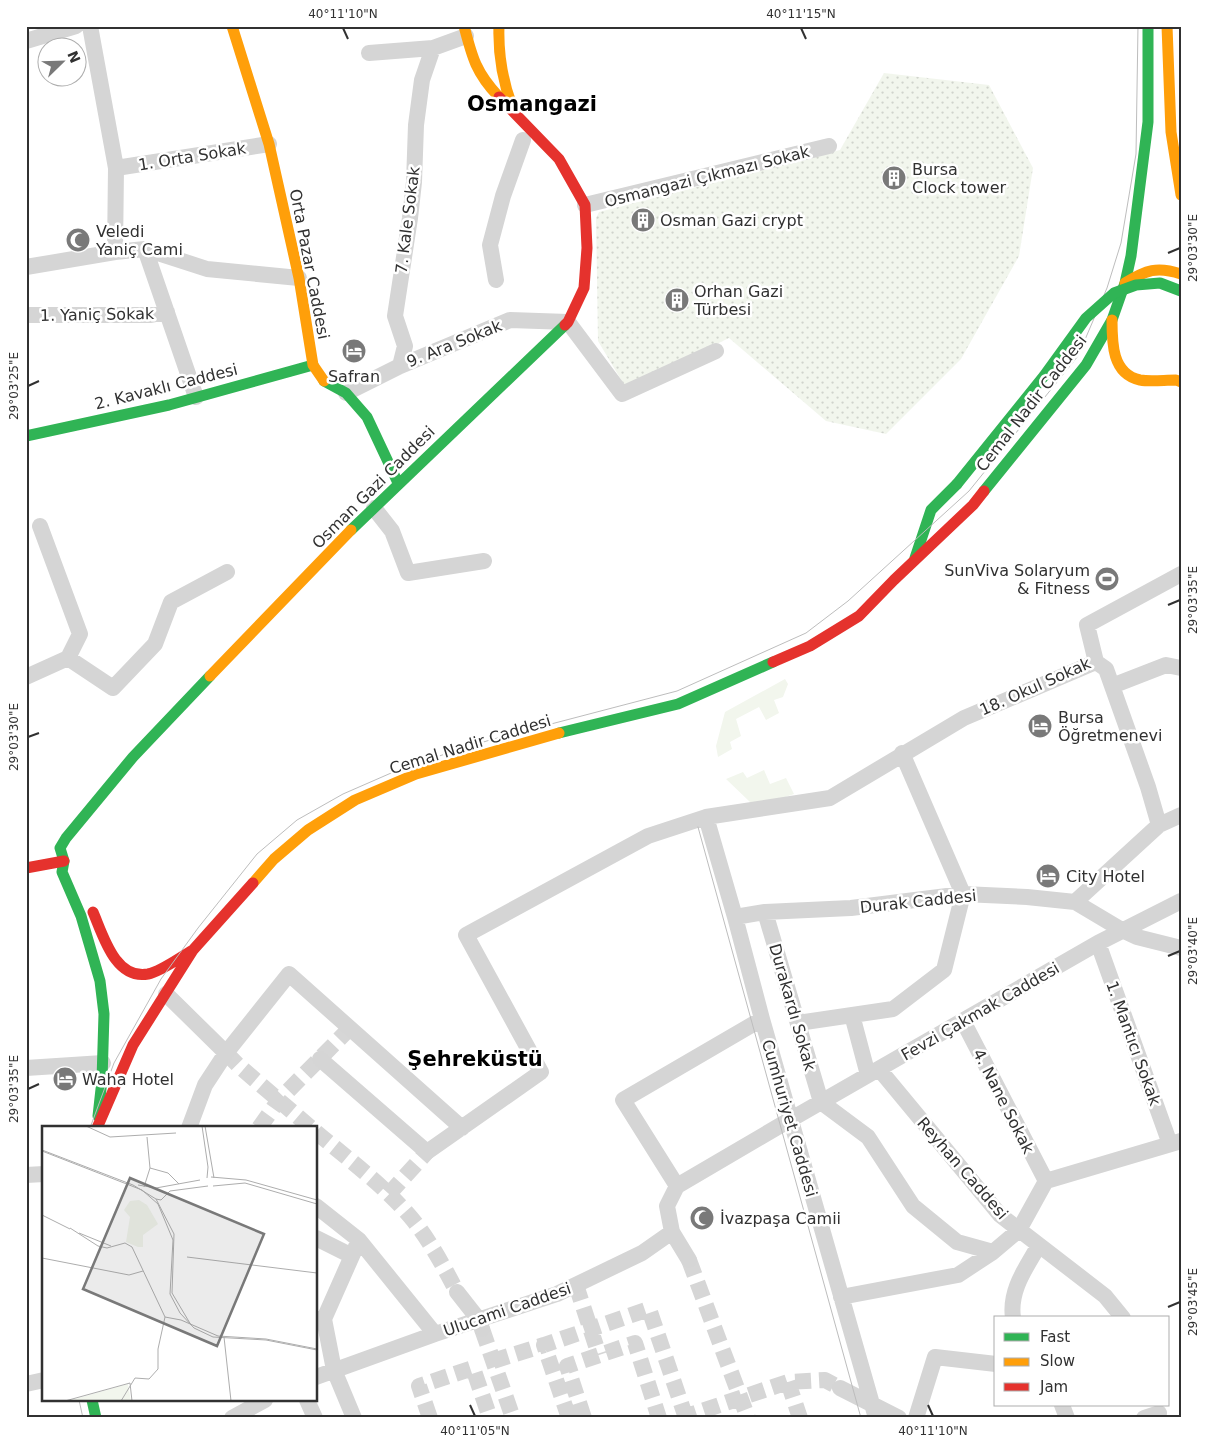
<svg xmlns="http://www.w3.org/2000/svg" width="1207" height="1444" viewBox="0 0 1207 1444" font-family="'DejaVu Sans',sans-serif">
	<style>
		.grass { fill: #f2f6ed }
		.park { fill: url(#park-dots) }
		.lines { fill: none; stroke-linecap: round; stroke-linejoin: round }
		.street-tunnel { stroke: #d6d6d6; stroke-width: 16; stroke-dasharray: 16 8; stroke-linecap: butt }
		.street { stroke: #d5d5d5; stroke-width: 16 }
		.fast { stroke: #30b455; stroke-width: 11 }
		.slow { stroke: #ff9f0a; stroke-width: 11 }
		.jam { stroke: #e5322d; stroke-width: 11 }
		.tram { stroke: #bdbdbd; stroke-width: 1 }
		.fast-bridge { stroke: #30b455; stroke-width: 11 }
		.ticks { fill: none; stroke: #313131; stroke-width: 2 }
		.labels { text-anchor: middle; stroke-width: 5; stroke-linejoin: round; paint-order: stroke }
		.street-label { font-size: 16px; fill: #313131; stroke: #fff }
		.poi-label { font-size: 16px; fill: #313131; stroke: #fff; text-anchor: start }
		.district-label { font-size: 21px; font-weight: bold; fill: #000; stroke: #fff }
		.inset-road { fill: none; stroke: #adadad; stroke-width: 1 }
		.view { fill: #797979; fill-opacity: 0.15; stroke: #797979; stroke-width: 2.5 }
		.inset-edge { fill: none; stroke: #313131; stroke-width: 2.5 }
		.neatline { fill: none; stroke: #313131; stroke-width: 2 }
		.ticks-label { font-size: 12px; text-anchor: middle; fill: #313131 }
	</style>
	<defs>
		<pattern id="park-dots" width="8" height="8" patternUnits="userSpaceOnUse" patternTransform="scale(1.25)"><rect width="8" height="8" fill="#f2f6ed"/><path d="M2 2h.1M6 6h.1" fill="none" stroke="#d0d3cc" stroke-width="1.8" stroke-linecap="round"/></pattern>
	</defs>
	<rect width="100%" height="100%" fill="#fff"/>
	<path class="grass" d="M785 679 788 684 783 697 774 700 779 713 766 720 759 707 736 719 741 736 730 742 732 749 718 757 716 746 725 712Z
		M764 770 770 784 786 778 794 794 771 802H750L726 779 743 772 747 778Z"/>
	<path class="park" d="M884 73 989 85 1033 168 1019 256 961 359 886 434 826 421 729 338 626 388 598 341 596 218 599 212 840 150Z"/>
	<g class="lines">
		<path class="street-tunnel" d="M226 1053 239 1066 311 1128
			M259 1128 279 1100 350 1028
			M316 1132C349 1160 385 1186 413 1220 430 1241 444 1267 457 1292
			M389 1194 427 1152
			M689 1260 748 1418
			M576 1285 599 1355
			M482 1329 513 1418
			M493 1361 544 1345
			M788 1382 800 1418
			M430 1418 419 1386 473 1368 490 1418
			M569 1418 544 1345 649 1309 686 1418
			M584 1418 567 1366 635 1343 659 1418
			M681 1418 788 1382 825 1380 840 1388"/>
		<path class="street" d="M90 26 116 168 115 252
			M26 41 76 26
			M369 53 433 48
			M116 168 269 144
			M585 205 829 146
			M145 249 196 397
			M26 267 115 252 145 249 207 269 299 278
			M496 280 490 245 503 196 523 140
			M26 315H151L167 312
			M400 366 510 320 568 322 622 394 716 351
			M346 393 400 366 405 346 395 316 410 218 414 182 416 125 422 80 433 48 466 36
			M374 508 392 531 408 573 484 561
			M40 526 80 634 68 658
			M68 658 113 688 155 644 171 602 227 572
			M1096 662 1106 669 1148 787 1159 825
			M26 677 68 658
			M1112 686 1166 665 1181 668
			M706 817 735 917 762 1019 876 1418
			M1075 902 1159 825 1181 815
			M765 912 821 1102 868 1137 913 1206 957 1242 993 1252
			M735 917 765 912 851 908 963 894 1027 897 1075 902 1122 930 1137 937 1181 948
			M1098 943 1170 1144
			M166 994 226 1053
			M852 1015 868 1075
			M963 1021 1046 1181
			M798 1023 893 1009 944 970 963 894 902 753
			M320 1059 427 1152 541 1072 466 935 648 836 706 817 830 798 964 718 1096 662 1087 625 1181 574
			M26 1068 103 1063
			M879 1069 1000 1215 1105 1296 1123 1318
			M189 1128 205 1085 226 1053 289 974 462 1128
			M26 1175 44 1174
			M677 1186 623 1100 762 1019
			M316 1206 359 1240 435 1334
			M672 1232 689 1260
			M316 1238 352 1256
			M457 1292 479 1320 482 1329
			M841 1297 958 1275 993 1252 1019 1230 1046 1181 1181 1141
			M1013 1318C1009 1290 1026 1268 1039 1245
			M316 1319H324L359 1240
			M324 1319 334 1370 354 1418
			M316 1377 435 1334 557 1294 642 1253 672 1232 667 1206 677 1186 781 1125 1098 943 1181 901
			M26 1384 44 1380
			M840 1388 899 1418
			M307 1400 315 1418
			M1062 1405 1067 1418
			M232 1418 265 1400
			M916 1418 935 1357 996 1364
			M1144 1418 1159 1413"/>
		<path class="fast" d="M324 381 346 393 367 417 398 483
			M26 436 169 405 313 365
			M984 491 1086 365 1112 320 1125 283 1131 256 1148 122V26
			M351 530 565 325
			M915 558 931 510 957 484
			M559 733 678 704 773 662
			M98 1116 102 1080 104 1014 100 981 81 916 62 872 64 861 60 848 66 838 133 757 210 676
			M92 1400 96 1418"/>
		<path class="slow" d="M232 26 269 144 299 278 313 365 324 381
			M464 26C472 57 476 73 499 97
			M499 26C498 54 502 79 512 106
			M1167 26 1171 132 1181 195
			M1125 283C1146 270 1157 266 1181 274
			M1112 320C1112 343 1112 374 1140 380 1151 382 1164 380 1176 380L1181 382
			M210 676 351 530
			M253 883 274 859 308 830 355 800 416 774 559 733"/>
		<path class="jam" d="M499 97 559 159 585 205 587 248 584 288 568 322 565 325
			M773 662 810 646 859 616 894 580 973 505 984 491
			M26 868 64 861
			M93 912C103 935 115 980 148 974 162 971 180 957 193 950
			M97 1128 133 1045 193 950 253 883"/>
		<path class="tram" d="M698 827 861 1418
			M90 1128 114 1063 161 979 198 928 257 854 297 820 343 794 398 770 454 751 490 740 677 691 806 633 848 601 969 491 1078 356 1107 288 1121 243 1136 154 1138 26
			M79 1400 83 1418"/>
		<path class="fast-bridge" d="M957 484 1044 376 1086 318 1114 293 1136 285 1160 283 1181 291"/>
	</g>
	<path class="ticks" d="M343 28 348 39M801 28 806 39M1168 253 1180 248M28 386 39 381M1168 605 1180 600M28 737 39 733M1168 956 1180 951M28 1089 39 1084M1168 1307 1180 1302M470 1405 475 1416M928 1405 933 1416"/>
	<defs>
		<symbol id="building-disc" viewBox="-11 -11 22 22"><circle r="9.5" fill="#797979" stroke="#fff"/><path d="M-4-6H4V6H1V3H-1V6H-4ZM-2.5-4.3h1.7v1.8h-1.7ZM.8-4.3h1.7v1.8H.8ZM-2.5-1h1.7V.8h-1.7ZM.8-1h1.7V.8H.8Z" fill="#fff"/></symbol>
		<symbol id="mosque-disc" viewBox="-11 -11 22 22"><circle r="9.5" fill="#797979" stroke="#fff"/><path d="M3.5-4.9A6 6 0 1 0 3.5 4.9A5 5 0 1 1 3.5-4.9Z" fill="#fff"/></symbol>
		<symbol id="hotel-disc" viewBox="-11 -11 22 22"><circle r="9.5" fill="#797979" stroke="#fff"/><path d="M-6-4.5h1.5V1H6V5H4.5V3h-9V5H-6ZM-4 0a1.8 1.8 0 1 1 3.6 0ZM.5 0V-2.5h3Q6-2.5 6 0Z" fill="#fff"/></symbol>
		<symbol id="stadium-disc" viewBox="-11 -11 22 22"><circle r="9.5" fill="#797979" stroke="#fff"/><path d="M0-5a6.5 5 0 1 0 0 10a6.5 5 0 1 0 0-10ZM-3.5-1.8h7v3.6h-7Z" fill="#fff"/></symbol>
	</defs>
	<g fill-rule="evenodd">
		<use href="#building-disc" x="880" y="164" width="28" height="28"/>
		<use href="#building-disc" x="629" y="206" width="28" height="28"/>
		<use href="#mosque-disc" x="64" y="226" width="28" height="28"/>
		<use href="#building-disc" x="663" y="286" width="28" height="28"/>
		<use href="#hotel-disc" x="340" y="337" width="28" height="28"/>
		<use href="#stadium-disc" x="1093" y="565" width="28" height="28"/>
		<use href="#hotel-disc" x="1026" y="712" width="28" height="28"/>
		<use href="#hotel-disc" x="1034" y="862" width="28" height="28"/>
		<use href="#hotel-disc" x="51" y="1065" width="28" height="28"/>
		<use href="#mosque-disc" x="688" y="1204" width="28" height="28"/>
	</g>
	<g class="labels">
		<g class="street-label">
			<text transform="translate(192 156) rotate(-9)" y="6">1. Orta Sokak</text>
			<text transform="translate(707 176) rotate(-14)" y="6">Osmangazi Çıkmazı Sokak</text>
			<text transform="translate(407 220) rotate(-83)" y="6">7. Kale Sokak</text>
			<text transform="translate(310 264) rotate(79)" y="6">Orta Pazar Caddesi</text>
			<text transform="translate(97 314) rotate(-1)" y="6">1. Yaniç Sokak</text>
			<text transform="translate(454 343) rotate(-22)" y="6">9. Ara Sokak</text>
			<text transform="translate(166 386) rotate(-14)" y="6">2. Kavaklı Caddesi</text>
			<text transform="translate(1031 403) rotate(-52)" y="6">Cemal Nadir Caddesi</text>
			<text transform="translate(373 487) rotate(-45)" y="6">Osman Gazi Caddesi</text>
			<text transform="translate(1035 686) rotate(-24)" y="6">18. Okul Sokak</text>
			<text transform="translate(470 744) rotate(-17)" y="6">Cemal Nadir Caddesi</text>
			<text transform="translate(918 901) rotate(-6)" y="6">Durak Caddesi</text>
			<text transform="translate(793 1007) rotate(74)" y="6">Durakardı Sokak</text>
			<text transform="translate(980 1011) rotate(-30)" y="6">Fevzi Çakmak Caddesi</text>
			<text transform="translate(1134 1043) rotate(70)" y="6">1. Mantıcı Sokak</text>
			<text transform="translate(1004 1101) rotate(63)" y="6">4. Nane Sokak</text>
			<text transform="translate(790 1118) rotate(74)" y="6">Cumhuriyet Caddesi</text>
			<text transform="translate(963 1168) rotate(49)" y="6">Reyhan Caddesi</text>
			<text transform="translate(507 1309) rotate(-19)" y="6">Ulucami Caddesi</text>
		</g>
		<g class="poi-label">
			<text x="912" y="175">Bursa<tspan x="912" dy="18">Clock tower</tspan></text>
			<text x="660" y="226">Osman Gazi crypt</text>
			<text x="96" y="237">Veledi<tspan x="96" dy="18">Yaniç Cami</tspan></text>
			<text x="694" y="297">Orhan Gazi<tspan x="694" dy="18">Türbesi</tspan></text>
			<text x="354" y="382" text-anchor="middle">Safran</text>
			<text x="1090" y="576" text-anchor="end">SunViva Solaryum<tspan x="1090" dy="18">&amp; Fitness</tspan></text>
			<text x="1058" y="723">Bursa<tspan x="1058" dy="18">Öğretmenevi</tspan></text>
			<text x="1066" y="882">City Hotel</text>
			<text x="82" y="1085">Waha Hotel</text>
			<text x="720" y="1224">İvazpaşa Camii</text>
		</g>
		<g class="district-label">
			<text x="532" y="111">Osmangazi</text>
			<text x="475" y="1066">Şehreküstü</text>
		</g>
	</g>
	<g transform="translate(42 1126)">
		<rect width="275" height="275" fill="#fff"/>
		<path d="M86 258 89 275H26Z" fill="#f2f6ed"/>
		<path d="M97 74 105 79 116 98 101 109V121H96L84 116 88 91 82 84 88 75Z" fill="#f2f6ed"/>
		<path class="inset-road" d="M44 0 68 11 134 7M160 0 166 41 165 52M163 0 172 52M0 24 91 59 114 73 132 108 130 167 149 199M0 25 100 64 116 78 131 114 128 168 138 187 152 202 171 211 224 214 275 224M108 42 126 47 137 58M169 51 204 54 275 74M96 59 114 62 158 54M171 60 203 57 275 78M102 61 108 42 105 11M114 73 119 74 128 65 166 60M0 89 28 103M28 102 56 120 65 122 83 117 90 121 123 191M37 107 69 120M145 131 275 147M0 132 87 149 101 145M123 191 139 194 176 210 224 213 275 223M182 211 189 275M88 257 90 275M23 275 88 257M79 275 93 252 107 253 116 243V223L123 191"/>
		<path class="view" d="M88 52 222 108 175 220 41 163Z"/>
		<rect width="275" height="275" class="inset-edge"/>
	</g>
	<rect width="1207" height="1444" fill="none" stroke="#ffffff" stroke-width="55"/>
	<rect x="994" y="1316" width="175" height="90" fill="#ffffff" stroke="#adadad"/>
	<rect x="1004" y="1333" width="25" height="8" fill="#30b455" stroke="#adadad"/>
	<text x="1040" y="1342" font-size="15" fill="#313131">Fast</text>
	<rect x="1004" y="1358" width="25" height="8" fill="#ff9f0a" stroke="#adadad"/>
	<text x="1040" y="1366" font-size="15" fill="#313131">Slow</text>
	<rect x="1004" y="1383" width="25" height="8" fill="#e5322d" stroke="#adadad"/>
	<text x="1040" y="1392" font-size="15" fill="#313131">Jam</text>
	<g transform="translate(62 62) rotate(67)"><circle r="24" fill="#ffffff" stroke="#adadad"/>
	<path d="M0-4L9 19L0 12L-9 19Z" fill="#797979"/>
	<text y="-8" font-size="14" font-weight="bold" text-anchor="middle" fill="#313131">N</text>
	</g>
	<rect x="28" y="28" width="1152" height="1388" class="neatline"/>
	<g class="ticks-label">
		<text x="343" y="18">40°11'10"N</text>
		<text x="801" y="18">40°11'15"N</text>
		<text transform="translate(1193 248) rotate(-90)" y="4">29°03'30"E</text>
		<text transform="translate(14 386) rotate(-90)" y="4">29°03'25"E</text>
		<text transform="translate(1193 600) rotate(-90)" y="4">29°03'35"E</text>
		<text transform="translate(14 737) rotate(-90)" y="4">29°03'30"E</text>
		<text transform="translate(1193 951) rotate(-90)" y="4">29°03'40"E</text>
		<text transform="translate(14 1089) rotate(-90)" y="4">29°03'35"E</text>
		<text transform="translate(1193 1302) rotate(-90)" y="4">29°03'45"E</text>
		<text x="475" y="1435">40°11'05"N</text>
		<text x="933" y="1435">40°11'10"N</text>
	</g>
</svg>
